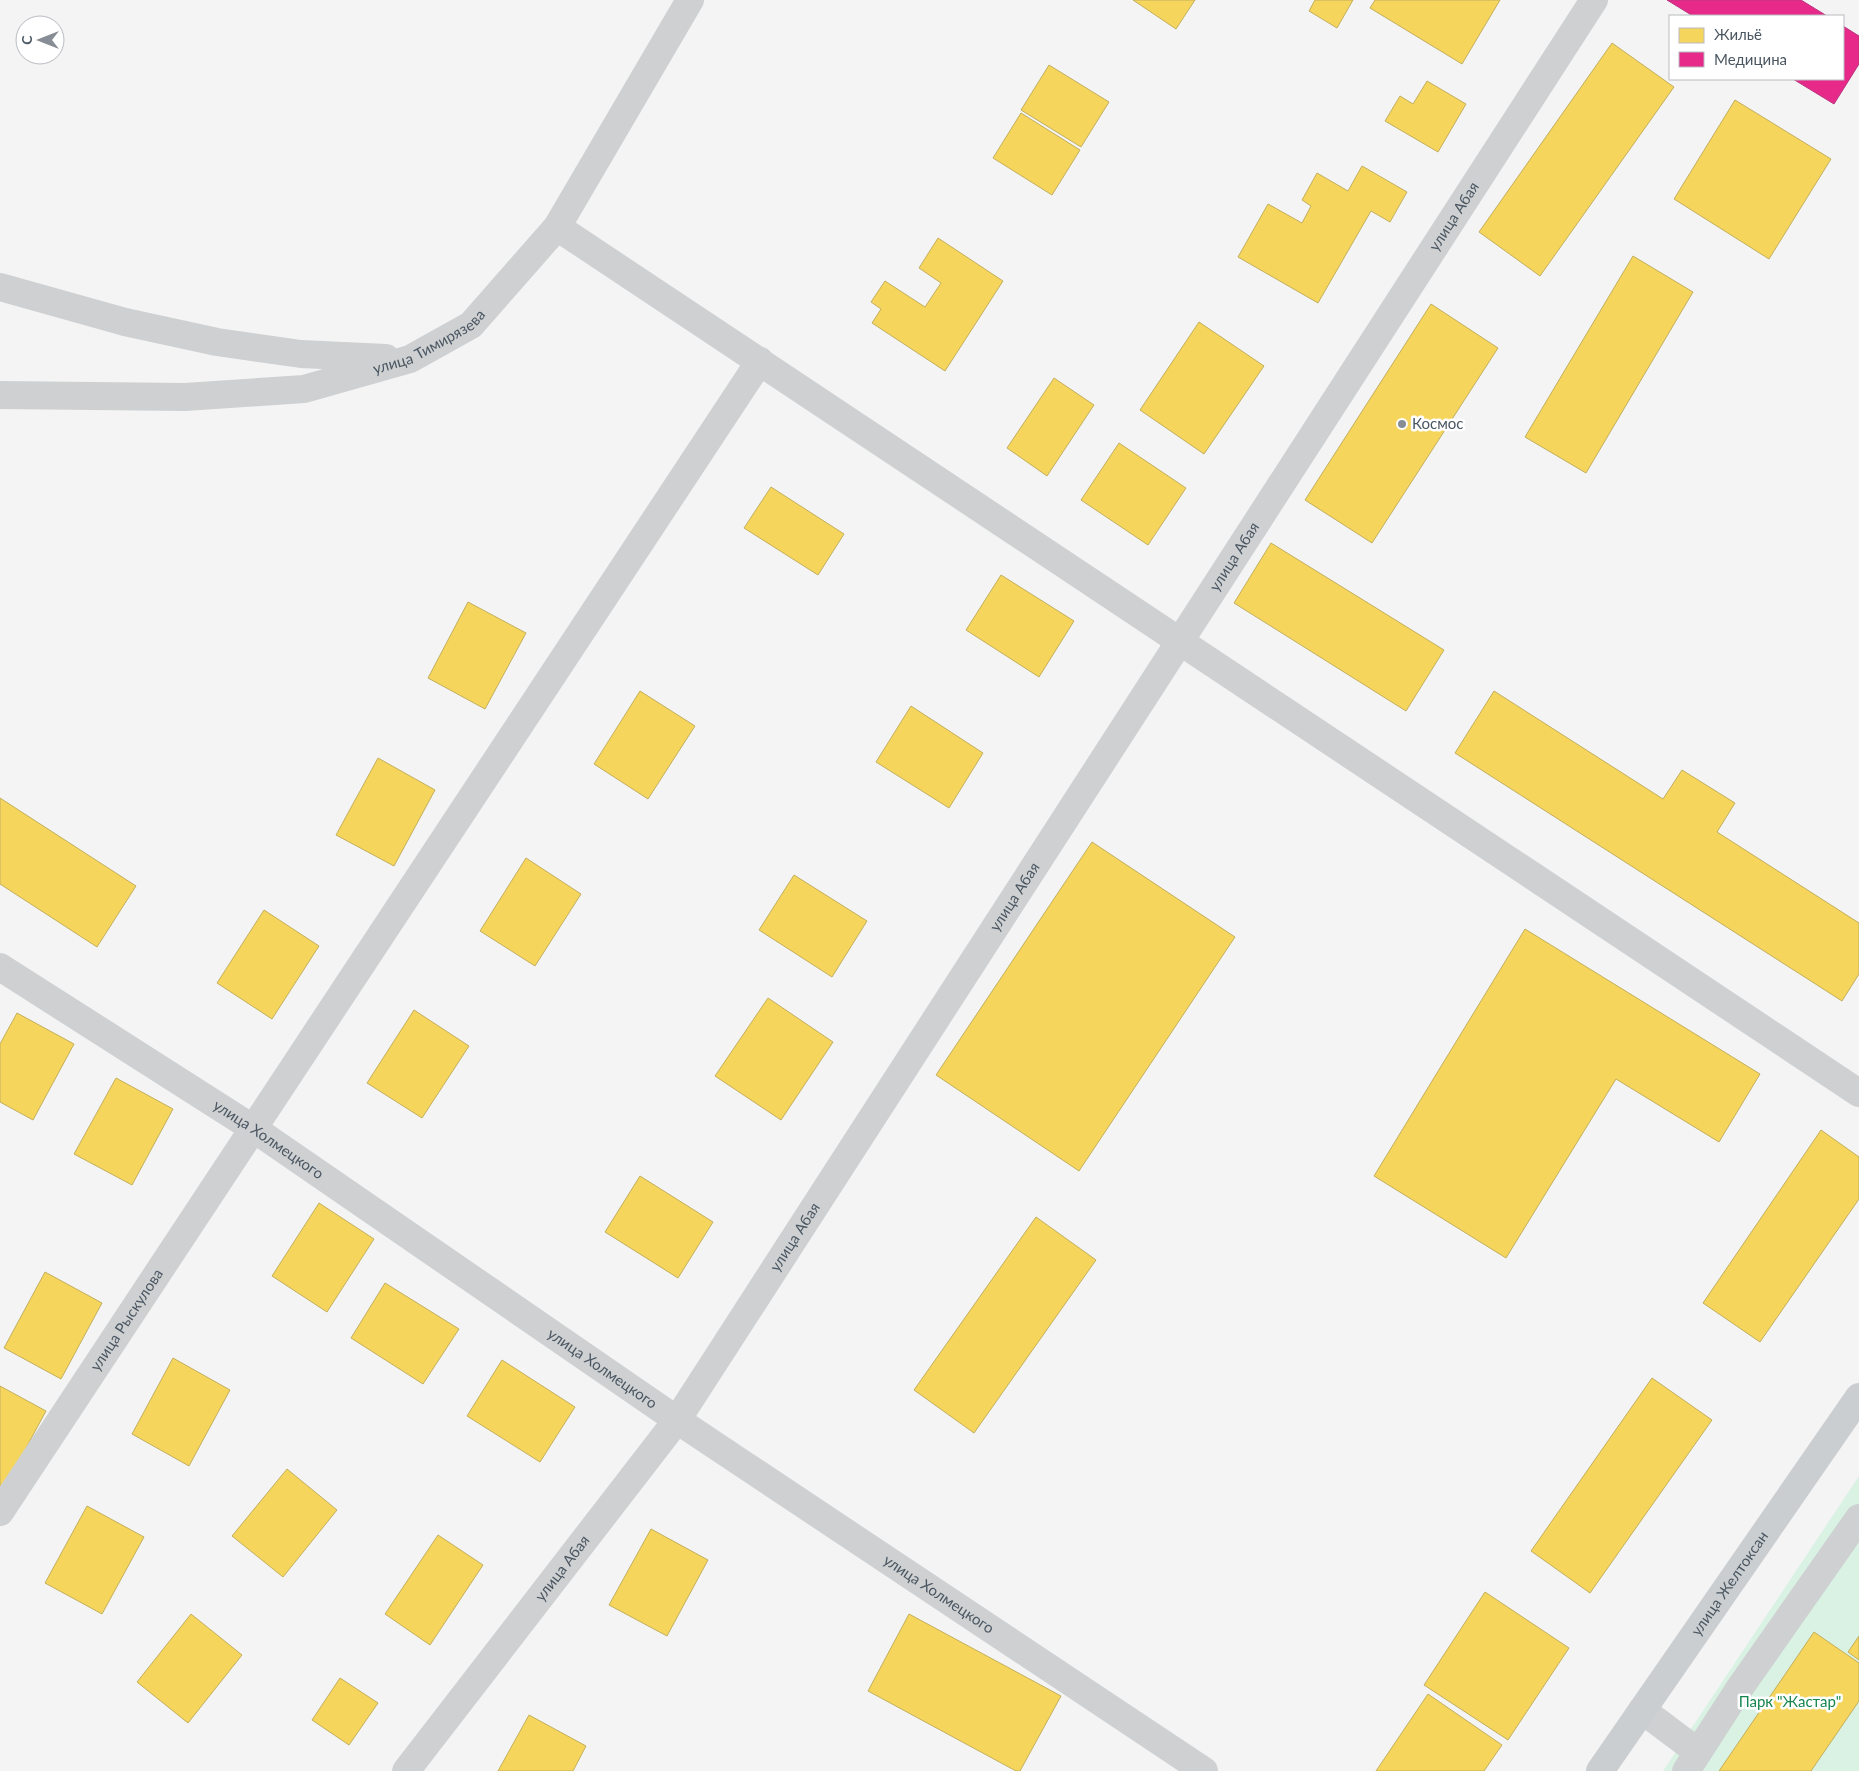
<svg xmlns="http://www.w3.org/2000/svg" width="1859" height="1771" viewBox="0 0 1859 1771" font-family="Lato,sans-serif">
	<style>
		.green { fill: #d9f2e3 }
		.homes { fill: #f6d55c; stroke: #c2af5e }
		.health { fill: #e7298a; stroke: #b8367e }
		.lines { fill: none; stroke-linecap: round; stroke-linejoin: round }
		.minor { stroke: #ced0d2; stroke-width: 28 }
		.major { stroke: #caced1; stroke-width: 28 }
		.poi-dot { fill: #868d94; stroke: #fff; stroke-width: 2 }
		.labels { text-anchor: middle; stroke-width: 5; stroke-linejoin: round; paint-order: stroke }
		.street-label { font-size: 15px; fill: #4a5661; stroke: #fff }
		.poi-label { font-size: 15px; fill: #4a5661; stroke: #fff; text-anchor: start }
		.park-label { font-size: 15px; fill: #17864f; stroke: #fff }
	</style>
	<rect width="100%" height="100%" fill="#f4f4f4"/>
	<path class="green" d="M1859 1476V1771H1663Z"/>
	<path class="homes" d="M1133 0H1195L1176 29Z
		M1315 0H1353L1337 28 1309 11Z
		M1375 0H1500L1462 64 1370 8Z
		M1612 43 1674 87 1540 276 1479 232Z
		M1049 65 1109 102 1081 147 1021 110Z
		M1427 81 1466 104 1438 152 1385 121 1400 96 1413 104Z
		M1735 100 1831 159 1769 259 1674 199Z
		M1021 113 1080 150 1052 195 993 158Z
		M1362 166 1407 192 1390 222 1371 211 1318 303 1238 257 1268 204 1302 223 1311 206 1302 200 1317 173 1348 191Z
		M938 238 1003 281 945 371 872 323 881 309 871 302 885 281 925 307 941 283 919 268Z
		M1633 256 1693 292 1586 473 1525 437Z
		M1431 304 1498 348 1372 543 1305 500Z
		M1199 322 1264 366 1204 454 1140 410Z
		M1054 378 1094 405 1047 476 1007 448Z
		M1119 443 1186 488 1148 545 1081 500Z
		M771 487 844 534 818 575 744 528Z
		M1271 543 1444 650 1406 711 1234 603Z
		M1001 575 1074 621 1039 677 966 630Z
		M468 602 526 633 485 709 428 678Z
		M640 691 695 726 648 799 594 764Z
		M1494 691 1663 799 1682 770 1735 803 1717 832 1859 923V974L1842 1001 1455 753Z
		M911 706 983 753 949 808 876 762Z
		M378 758 435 790 394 866 336 835Z
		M0 798 136 886 97 947 0 884Z
		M1092 842 1235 937 1079 1171 936 1075Z
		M526 858 581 894 535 966 480 931Z
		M794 875 867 921 832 977 759 930Z
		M264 910 319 946 272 1019 217 983Z
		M1525 929 1760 1074 1719 1142 1616 1079 1506 1258 1374 1176Z
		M768 998 833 1042 781 1120 715 1076Z
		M414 1010 469 1046 422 1118 367 1083Z
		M17 1013 74 1044 33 1120 0 1102V1044Z
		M116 1078 173 1109 132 1185 74 1154Z
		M1821 1130 1859 1157V1199L1760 1342 1703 1303Z
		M640 1176 713 1222 678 1278 605 1232Z
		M319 1203 374 1239 327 1312 272 1276Z
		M1036 1217 1096 1260 974 1433 914 1390Z
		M45 1272 102 1303 61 1379 4 1348Z
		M385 1283 459 1329 423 1384 351 1338Z
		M173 1358 230 1390 189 1466 132 1434Z
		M502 1360 575 1407 540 1462 467 1416Z
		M1652 1378 1712 1420 1590 1593 1531 1551Z
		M0 1386 46 1411 5 1487 0 1485Z
		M287 1469 337 1510 283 1577 232 1536Z
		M87 1506 144 1537 102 1614 45 1583Z
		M651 1529 708 1560 667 1636 609 1605Z
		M438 1535 483 1565 430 1645 385 1614Z
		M1485 1592 1569 1648 1508 1740 1424 1685Z
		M191 1614 242 1655 188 1723 137 1682Z
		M909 1614 1061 1696 1020 1771H1016L868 1691Z
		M1814 1632 1859 1663V1701L1811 1771H1719Z
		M1859 1636V1660L1848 1652Z
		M340 1678 378 1703 349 1745 312 1720Z
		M1428 1694 1502 1745 1484 1771H1376Z
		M529 1715 586 1746 573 1771H498Z"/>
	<path class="health" d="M1667 0H1801L1827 16H1693Z
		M1843 26 1859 36V64L1834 104 1793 79H1843Z"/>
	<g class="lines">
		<g class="minor">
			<path d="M557 227 1859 1093"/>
			<path d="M0 287 125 322 217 342 301 354 386 358"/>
			<path id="s1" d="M0 395 185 397 304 389 410 359 471 325 557 227 690 0"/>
			<path id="s2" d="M0 967 254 1129 677 1420 1204 1771"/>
			<path id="s3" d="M0 1512 760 361"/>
			<path d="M1642 1710 1698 1752"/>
			<path id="s4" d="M406 1771 677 1420 1594 0"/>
			<path d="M1686 1771 1739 1689 1859 1518"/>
		</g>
		<path class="major" id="s5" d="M1600 1771 1859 1397"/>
	</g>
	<circle class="poi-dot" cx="1402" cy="424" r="5"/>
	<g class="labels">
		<g class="street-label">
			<text dy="5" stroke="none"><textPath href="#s4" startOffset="1876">улица Абая</textPath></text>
			<text dy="5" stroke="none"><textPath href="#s1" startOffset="439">улица Тимирязева</textPath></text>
			<text dy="5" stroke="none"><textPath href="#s4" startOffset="1471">улица Абая</textPath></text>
			<text dy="5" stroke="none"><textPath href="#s4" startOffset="1066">улица Абая</textPath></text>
			<text dy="5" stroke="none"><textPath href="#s2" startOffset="319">улица Холмецкого</textPath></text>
			<text dy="5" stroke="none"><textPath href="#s4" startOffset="661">улица Абая</textPath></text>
			<text dy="5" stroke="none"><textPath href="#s3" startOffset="230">улица Рыскулова</textPath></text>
			<text dy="5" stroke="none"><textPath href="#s2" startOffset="724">улица Холмецкого</textPath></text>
			<text dy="5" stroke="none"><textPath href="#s4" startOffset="256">улица Абая</textPath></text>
			<text dy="5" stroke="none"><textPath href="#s5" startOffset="228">улица Желтоксан</textPath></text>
			<text dy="5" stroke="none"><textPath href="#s2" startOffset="1129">улица Холмецкого</textPath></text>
		</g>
		<g class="poi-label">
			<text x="1412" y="429">Космос</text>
		</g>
		<g class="park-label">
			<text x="1790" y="1707">Парк "Жастар"</text>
		</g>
	</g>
	<rect x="1669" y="15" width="175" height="65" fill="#ffffff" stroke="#b7bbc0"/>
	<rect x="1679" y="28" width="25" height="15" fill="#f6d55c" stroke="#b7bbc0"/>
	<text x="1714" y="40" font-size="15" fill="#4a5661">Жильё</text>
	<rect x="1679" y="52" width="25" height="15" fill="#e7298a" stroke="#b7bbc0"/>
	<text x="1714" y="65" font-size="15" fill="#4a5661">Медицина</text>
	<g transform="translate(40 40) rotate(270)"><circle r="24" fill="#ffffff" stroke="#b7bbc0"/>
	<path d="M0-4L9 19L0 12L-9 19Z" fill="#868d94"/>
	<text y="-8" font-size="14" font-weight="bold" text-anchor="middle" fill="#4a5661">С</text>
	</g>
</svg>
